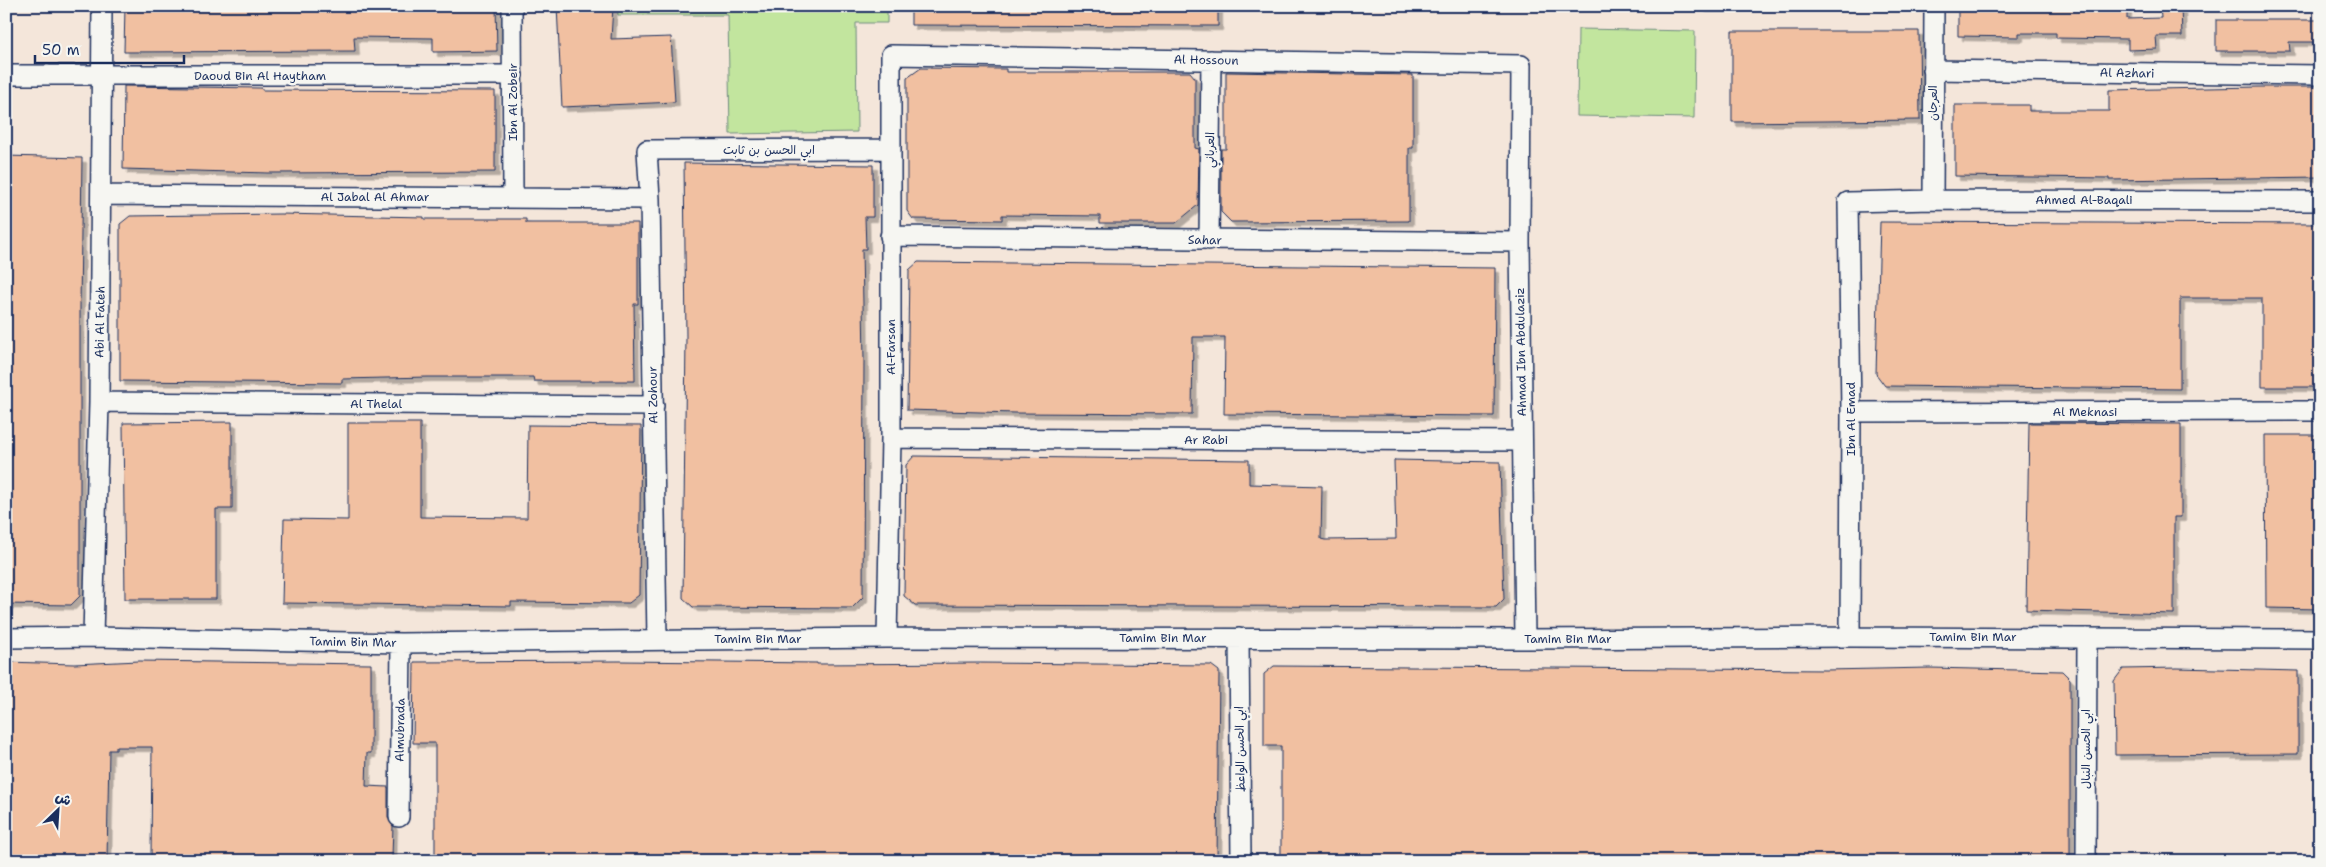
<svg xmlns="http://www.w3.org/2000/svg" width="2326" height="867" viewBox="0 0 2326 867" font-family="'Shantell Sans','Playpen Sans Arabic',sans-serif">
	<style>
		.green { fill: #c2e59e; stroke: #6e8a7e }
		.building { fill: #f1c0a1; stroke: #1b2f5e; filter: url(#shadow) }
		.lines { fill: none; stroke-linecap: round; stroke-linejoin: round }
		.service-casing { stroke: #1b2f5e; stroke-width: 14 }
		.minor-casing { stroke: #1b2f5e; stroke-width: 22 }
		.service { stroke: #f6f6f2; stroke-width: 10 }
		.minor { stroke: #f6f6f2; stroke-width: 19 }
		.labels { text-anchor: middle; stroke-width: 5; stroke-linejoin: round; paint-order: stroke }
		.street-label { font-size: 12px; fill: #1b2f5e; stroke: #f6f6f2 }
	</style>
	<defs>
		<filter id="shadow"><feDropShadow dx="4.5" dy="4.5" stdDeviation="0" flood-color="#0004"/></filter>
	</defs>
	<rect width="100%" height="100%" fill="#f4e6da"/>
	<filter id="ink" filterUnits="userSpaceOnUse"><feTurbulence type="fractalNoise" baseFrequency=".02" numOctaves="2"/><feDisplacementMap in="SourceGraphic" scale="10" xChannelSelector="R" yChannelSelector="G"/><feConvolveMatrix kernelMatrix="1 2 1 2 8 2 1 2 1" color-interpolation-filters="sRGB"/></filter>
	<g filter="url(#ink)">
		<path class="green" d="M617 6H887V23H856L857 132 730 134 728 15H618Z
			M1578 29 1695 31 1694 118 1577 116Z"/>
		<path class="building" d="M125 6H496L497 51 433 52V38L354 37 355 51 124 52Z
			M557 6H613L611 39 671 37 675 102 562 107Z
			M911 6H1218V26L911 25Z
			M1958 6H2054L2077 7V9L2127 7V19L2161 18 2160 6H2181L2182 36H2156L2157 49 2128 50V39L2056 38V33H2019V37L1958 36Z
			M2216 20H2320V42H2289L2290 51H2216Z
			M1732 31H1919L1920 120 1732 122Z
			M921 68 1006 69V72H1190L1195 78V148L1199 149 1198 205 1176 223H1100V216L1002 215V220L913 219 907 211V78Z
			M1226 72 1413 75V148H1409V221L1231 222 1221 212V149H1226Z
			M124 86 262 88V90L495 91V172L268 173 123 169Z
			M2258 87H2320V177L2109 180V178L1955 176V105H2029V111H2109V90Z
			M6 156 82 158 80 307V596L71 605 6 604Z
			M684 163 873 165V217H865L866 249H862L864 360 863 597 852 608 693 607 683 598 686 337Z
			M281 214 424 217V219H526V223H638V304H634L635 381H534L533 377H428L342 379V383L120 381V224L130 216Z
			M1880 222 2320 224V387H2262V298H2180V389L1885 386 1876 374Z
			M918 262 1495 268 1494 416 1224 414 1225 337H1193L1192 414 1016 413 907 410 909 270Z
			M232 422V509H216V599H125L123 423Z
			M348 423H420V517L527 518 528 425 641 426 639 595 629 603 511 602V606L282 603 284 519 348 520Z
			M2029 423 2181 424V517H2174V614L2026 610Z
			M2265 435H2320V609L2266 608Z
			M914 456 1249 460V484L1322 486 1321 539 1325 540 1396 539 1394 460 1500 462 1504 599 1496 607 915 605 904 596 906 465Z
			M139 661 371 664V753H367L366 786 388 787V817L393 826 392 857 385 861 245 857V859L151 858 152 747H116V750H109L107 860 6 858V662L74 664Z
			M620 661 817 663V664L980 663 1211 665 1219 671 1217 860 435 858V743H413L414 662Z
			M1274 666 1826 670 1930 668 2062 671 2070 679V861H1281V746H1264V674Z
			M2177 668 2298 671V754L2115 755 2114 681 2123 669Z"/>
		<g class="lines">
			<defs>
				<path id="service" d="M1708 6H1726"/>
				<path id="minor" d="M512 6 513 197
					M1933 70 2320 75
					M6 75H513
					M101 195 650 199
					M1933 200 1934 6
					M890 236 1520 242
					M1209 240 1211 60
					M99 402 654 406
					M1851 412 2320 411
					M891 438 1522 441
					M93 637 99 402 102 6
					M1850 637 1851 412 1848 202 1933 200 2320 201
					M6 638 93 637 401 643 887 638 1525 639 1850 637 2320 639
					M887 638 891 438V55L1521 65 1520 242 1525 639
					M1239 638 1241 861
					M657 639 650 199 647 150 891 149
					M399 817 401 643
					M2086 861 2087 638"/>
			</defs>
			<use href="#service" class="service-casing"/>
			<use href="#minor" class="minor-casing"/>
			<use href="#service" class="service"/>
			<use href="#minor" class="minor"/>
		</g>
	</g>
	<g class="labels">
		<g class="street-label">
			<text transform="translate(1206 60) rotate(1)" y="4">Al Hossoun</text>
			<text transform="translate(2127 73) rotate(1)" y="4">Al Azhari</text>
			<text x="260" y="80">Daoud Bin Al Haytham</text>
			<text transform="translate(513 102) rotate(-90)" y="4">Ibn Al Zobeir</text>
			<text transform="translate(1933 103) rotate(-90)" y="4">العرجان</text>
			<text x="769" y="154">ابي الحسن بن ثابت</text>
			<text transform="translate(1210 150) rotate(-89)" y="4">العرباني</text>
			<text x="375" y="201">Al Jabal Al Ahmar</text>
			<text x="2084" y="204">Ahmed Al-Baqali</text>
			<text transform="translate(1205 240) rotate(1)" y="4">Sahar</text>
			<text transform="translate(100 322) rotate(-89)" y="4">Abi Al Fateh</text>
			<text transform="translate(891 347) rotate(-90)" y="4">Al-Farsan</text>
			<text transform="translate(1521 352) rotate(-91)" y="4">Ahmad Ibn Abdulaziz</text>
			<text transform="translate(653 395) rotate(-91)" y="4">Al Zohour</text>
			<text x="376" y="408">Al Thelal</text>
			<text x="2085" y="416">Al Meknasi</text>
			<text transform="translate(1851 419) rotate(-90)" y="4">Ibn Al Emad</text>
			<text x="1206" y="444">Ar Rabi</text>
			<text x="1973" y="641">Tamim Bin Mar</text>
			<text x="1163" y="642">Tamim Bin Mar</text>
			<text x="758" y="643">Tamim Bin Mar</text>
			<text x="1568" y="643">Tamim Bin Mar</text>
			<text transform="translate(353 642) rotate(1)" y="4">Tamim Bin Mar</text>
			<text transform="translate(400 730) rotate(-89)" y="4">Almubrada</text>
			<text transform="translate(1240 749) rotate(-91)" y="4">ابي الحسن الواعظ</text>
			<text transform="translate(2086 749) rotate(-90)" y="4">ابي الحسن النبال</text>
		</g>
	</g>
	<rect width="2326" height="867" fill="none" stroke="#f6f6f2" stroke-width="25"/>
	<rect x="12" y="12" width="2301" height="842" fill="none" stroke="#1b2f5e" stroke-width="2" filter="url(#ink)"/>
	<g transform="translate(58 810) rotate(25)" stroke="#f6f6f2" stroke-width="4" paint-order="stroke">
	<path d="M0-4L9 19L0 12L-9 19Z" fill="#1b2f5e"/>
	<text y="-8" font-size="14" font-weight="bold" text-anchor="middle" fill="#1b2f5e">ش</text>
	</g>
	<path d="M35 55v8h149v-8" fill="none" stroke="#1b2f5e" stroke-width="2.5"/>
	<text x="42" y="55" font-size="15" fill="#1b2f5e" stroke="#f6f6f2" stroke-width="4" paint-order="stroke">50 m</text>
</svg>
